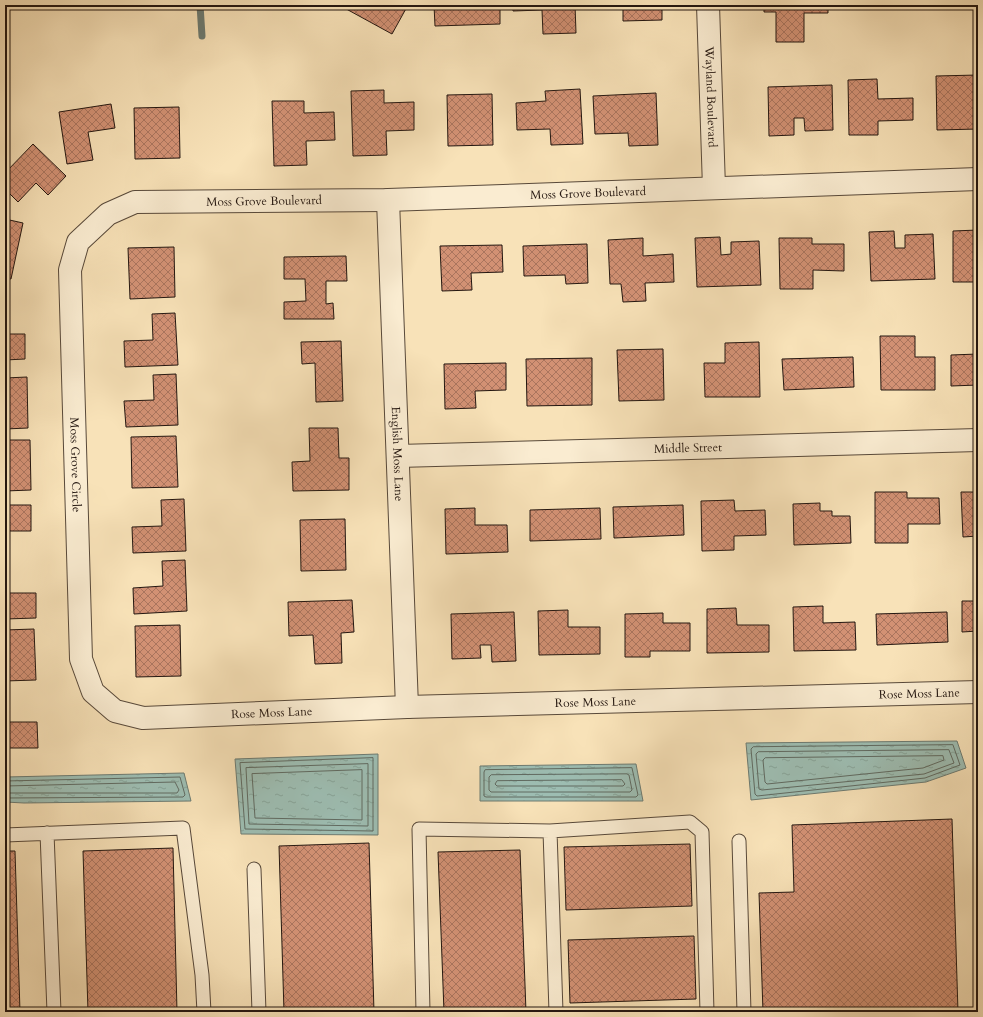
<svg xmlns="http://www.w3.org/2000/svg" width="983" height="1017" viewBox="0 0 983 1017" font-family="Cardo,serif">
	<style>
		.water { fill: url(#water-ripples); stroke: #6c7a71 }
		.lines { fill: none; stroke-linecap: round; stroke-linejoin: round }
		.shore { stroke: #606a61; stroke-width: 1 }
		.stream { stroke: #6c7a71; stroke-width: 7 }
		.building { fill: url(#building-cross-hatch); stroke: #231610 }
		.service-casing { stroke: #58493a; stroke-width: 15 }
		.minor-casing { stroke: #58493a; stroke-width: 24 }
		.service { stroke: #faecd1; stroke-width: 13 }
		.minor { stroke: #faecd1; stroke-width: 22 }
		.labels { text-anchor: middle; stroke-width: 3; stroke-linejoin: round; paint-order: stroke }
		.street-label { font-size: 12px; fill: #231610; stroke: #faecd1 }
	</style>
	<defs>
		<pattern id="water-ripples" width="26" height="14" patternUnits="userSpaceOnUse"><rect width="26" height="14" fill="#9dbdb2"/><path d="M2 4q2-2 4 0t4 0M15 11q2-2 4 0t4 0" fill="none" stroke="#87a298"/></pattern>
		<pattern id="building-cross-hatch" width="8" height="8" patternUnits="userSpaceOnUse"><rect width="8" height="8" fill="#d29174"/><path d="M0 0l8 8M0 8l8-8" fill="none" stroke="#aa755e"/></pattern>
	</defs>
	<rect width="100%" height="100%" fill="#f8e2b8"/>
	<filter id="stains"><feTurbulence type="fractalNoise" baseFrequency=".005" numOctaves="4"/><feColorMatrix values="0 0 0 0 .2 0 0 0 0 .09 0 0 0 0 .02 0 0 0 .5 -.17"/></filter>
	<radialGradient id="worn" r=".72"><stop offset=".6" stop-color="#630" stop-opacity="0"/><stop offset="1" stop-color="#630" stop-opacity=".3"/></radialGradient>
	<path class="water" d="M957 741 966 768 926 782 751 800 746 743Z
		M378 754V835L241 834 235 759Z
		M636 764 643 801H480V766Z
		M184 773 191 801 24 803 5 802V777Z"/>
	<g class="lines">
		<path class="shore" d="M953 745 960 765 925 778 757 796 755 794 751 749 753 747Z
			M949 750 954 763 924 774 762 790 759 789 756 754 758 752Z
			M943 756 944 760 923 768 767 784 765 782 763 760 765 758Z
			M373 758V831L245 829 240 763Z
			M368 764V826L249 824 246 768Z
			M632 768 638 795 636 797H486L484 796V772L485 770Z
			M362 770V820L255 818 252 774Z
			M627 774 629 775 632 790 630 792H491L489 790V777L491 775Z
			M622 780 625 784 623 786H497L495 784 497 781Z
			M5 781 180 777 185 795 183 797 5 798
			M5 786 175 782 179 790 177 793H5"/>
		<path class="stream" d="M200 5 202 36"/>
	</g>
	<path class="building" d="M339 5H408L392 34Z
		M434 5H500V24L435 26Z
		M513 5H575L576 33 543 34 542 10 513 11Z
		M599 5H662V20L623 21V7L599 8Z
		M764 5H828V13H804V42H776V12H764Z
		M978 75V129L937 130 936 76Z
		M877 79 878 99 913 98V120L878 121V135H849L848 80Z
		M832 85 833 130 805 131 804 118H794V135L769 136 768 87Z
		M580 89 583 144 551 145 550 129 517 130 516 103 546 101 545 91Z
		M384 90V103L414 102V130L386 131 387 155 353 156 351 91Z
		M656 93 658 145 629 146 628 133 595 134 593 96Z
		M492 94 493 145 448 146 447 95Z
		M272 101H304V113L334 112 335 140 306 141 307 165 274 166Z
		M111 104 115 128 88 132 93 160 67 164 59 112Z
		M179 107 180 158 135 159 134 108Z
		M33 144 66 176 48 195 36 183 18 202 5 189V173Z
		M5 219 23 223 11 279 5 278Z
		M978 230V282H953V231Z
		M894 231 895 248H905V235L933 234 935 279 871 281 869 232Z
		M720 237 721 255 731 254V242L759 241 761 285 697 287 695 238Z
		M643 238V256L673 254 674 282 645 283 646 301 623 302 621 284H610L608 240Z
		M779 238H812V244H844V271L813 270V289H780Z
		M587 244 588 283 566 284 565 275 524 276 523 246Z
		M502 245 503 272 471 273 472 290 442 291 440 246Z
		M174 247 175 297 130 299 128 248Z
		M346 256 347 281H326V304L333 303 334 319H284V302L306 301 305 279H284V257Z
		M175 313 178 365 125 367 124 341 153 340 152 314Z
		M5 334H25V359L5 360Z
		M880 336H915V357H935V390H881Z
		M341 341 343 401 316 402 315 363 302 364 301 342Z
		M759 342 760 397H705L704 363H725V343Z
		M663 349 664 400 619 401 617 350Z
		M978 354V385L951 386V355Z
		M853 357 854 387 784 390 782 359Z
		M592 358V405L527 406 526 359Z
		M506 363V390L475 391 476 408 445 409 444 364Z
		M176 374 178 425 126 427 124 401 154 400 153 375Z
		M27 377 28 428 5 429V378Z
		M309 428H338L339 458H349V490L293 491 292 462 310 461Z
		M176 436 178 487 132 488 131 437Z
		M5 440H30L31 490 5 491Z
		M875 492H907V498H939L940 524H908V543H875Z
		M961 492H978V536L963 537Z
		M184 499 186 551 133 553 132 527 162 526 161 500Z
		M734 500 735 511 765 510 766 535 734 536V550L702 551 701 501Z
		M820 503V511H832V516H850L851 543 794 545 793 504Z
		M5 505H31V531H5Z
		M683 505 684 535 614 538 613 507Z
		M475 508V525H507L508 552 446 554 445 509Z
		M600 508 601 539 530 541V510Z
		M345 519 346 570 301 571 300 520Z
		M185 560 187 611 134 614 133 588 163 586 162 561Z
		M5 568 6 593H36V618L5 619Z
		M352 600 354 632 341 633 342 663 315 664 313 635 289 636 288 602Z
		M962 601H978V631L962 632Z
		M823 606V623L855 622 856 650 794 651 793 607Z
		M736 608 737 625H769V652L707 653V609Z
		M568 610V627H600V654L539 655 538 611Z
		M514 612 516 661 492 662 491 645H480L481 658 452 659 451 614Z
		M947 612 948 642 877 645 876 614Z
		M663 613V623H690V651H650V657H625V614Z
		M180 625 181 676 136 677 135 626Z
		M34 629 36 680 5 681V630Z
		M5 697H8V722H37L38 748H5Z
		M952 819 958 1012H763L759 893 794 892 792 825Z
		M369 843 374 1012H284L279 846Z
		M690 844 692 906 566 910 564 847Z
		M173 848 177 1012H88L83 851Z
		M520 850 526 1012H444L438 852Z
		M5 851H15L20 1012H5Z
		M694 936 696 999 570 1003 568 940Z"/>
	<g class="lines">
		<defs>
			<path id="service" d="M550 831 690 822 702 832 707 1012
				M47 833 54 1012
				M5 835 183 828 202 975 204 1012
				M739 841 744 1012
				M254 869 259 1012
				M423 1012 419 829 550 831 556 1012"/>
			<g id="minor">
				<path id="s1" d="M708 5 714 188"/>
				<path id="s2" d="M978 179 388 200 135 202 108 214 78 242 70 270 81 659 93 692 115 711 143 718 407 707 978 692"/>
				<path id="s3" d="M388 200 407 707"/>
				<path id="s4" d="M398 456 978 440"/>
			</g>
		</defs>
		<use href="#service" class="service-casing"/>
		<use href="#minor" class="minor-casing"/>
		<use href="#service" class="service"/>
		<use href="#minor" class="minor"/>
	</g>
	<g class="labels">
		<g class="street-label">
			<text dy="4" stroke="none"><textPath href="#s1" startOffset="92">Wayland Boulevard</textPath></text>
			<text transform="translate(588 193) rotate(-2)" y="4">Moss Grove Boulevard</text>
			<text transform="translate(264 201) rotate(-1)" y="4">Moss Grove Boulevard</text>
			<text dy="4" stroke="none"><textPath href="#s4" startOffset="290">Middle Street</textPath></text>
			<text dy="4" stroke="none"><textPath href="#s3" startOffset="254">English Moss Lane</textPath></text>
			<text dy="4" stroke="none"><textPath href="#s2" startOffset="1138">Moss Grove Circle</textPath></text>
			<text dy="4" stroke="none"><textPath href="#s2" startOffset="2202">Rose Moss Lane</textPath></text>
			<text dy="4" stroke="none"><textPath href="#s2" startOffset="1878">Rose Moss Lane</textPath></text>
			<text dy="4" stroke="none"><textPath href="#s2" startOffset="1554">Rose Moss Lane</textPath></text>
		</g>
	</g>
	<rect width="983" height="1017" fill="none" stroke="#f8e2b8" stroke-width="20"/>
	<rect x="6" y="6" width="971" height="1005" fill="none" stroke="#231610" stroke-width="2"/>
	<rect x="10" y="10" width="963" height="997" fill="none" stroke="#231610"/>
	<rect width="100%" height="100%" filter="url(#stains)"/>
	<rect width="100%" height="100%" fill="url(#worn)"/>
</svg>
